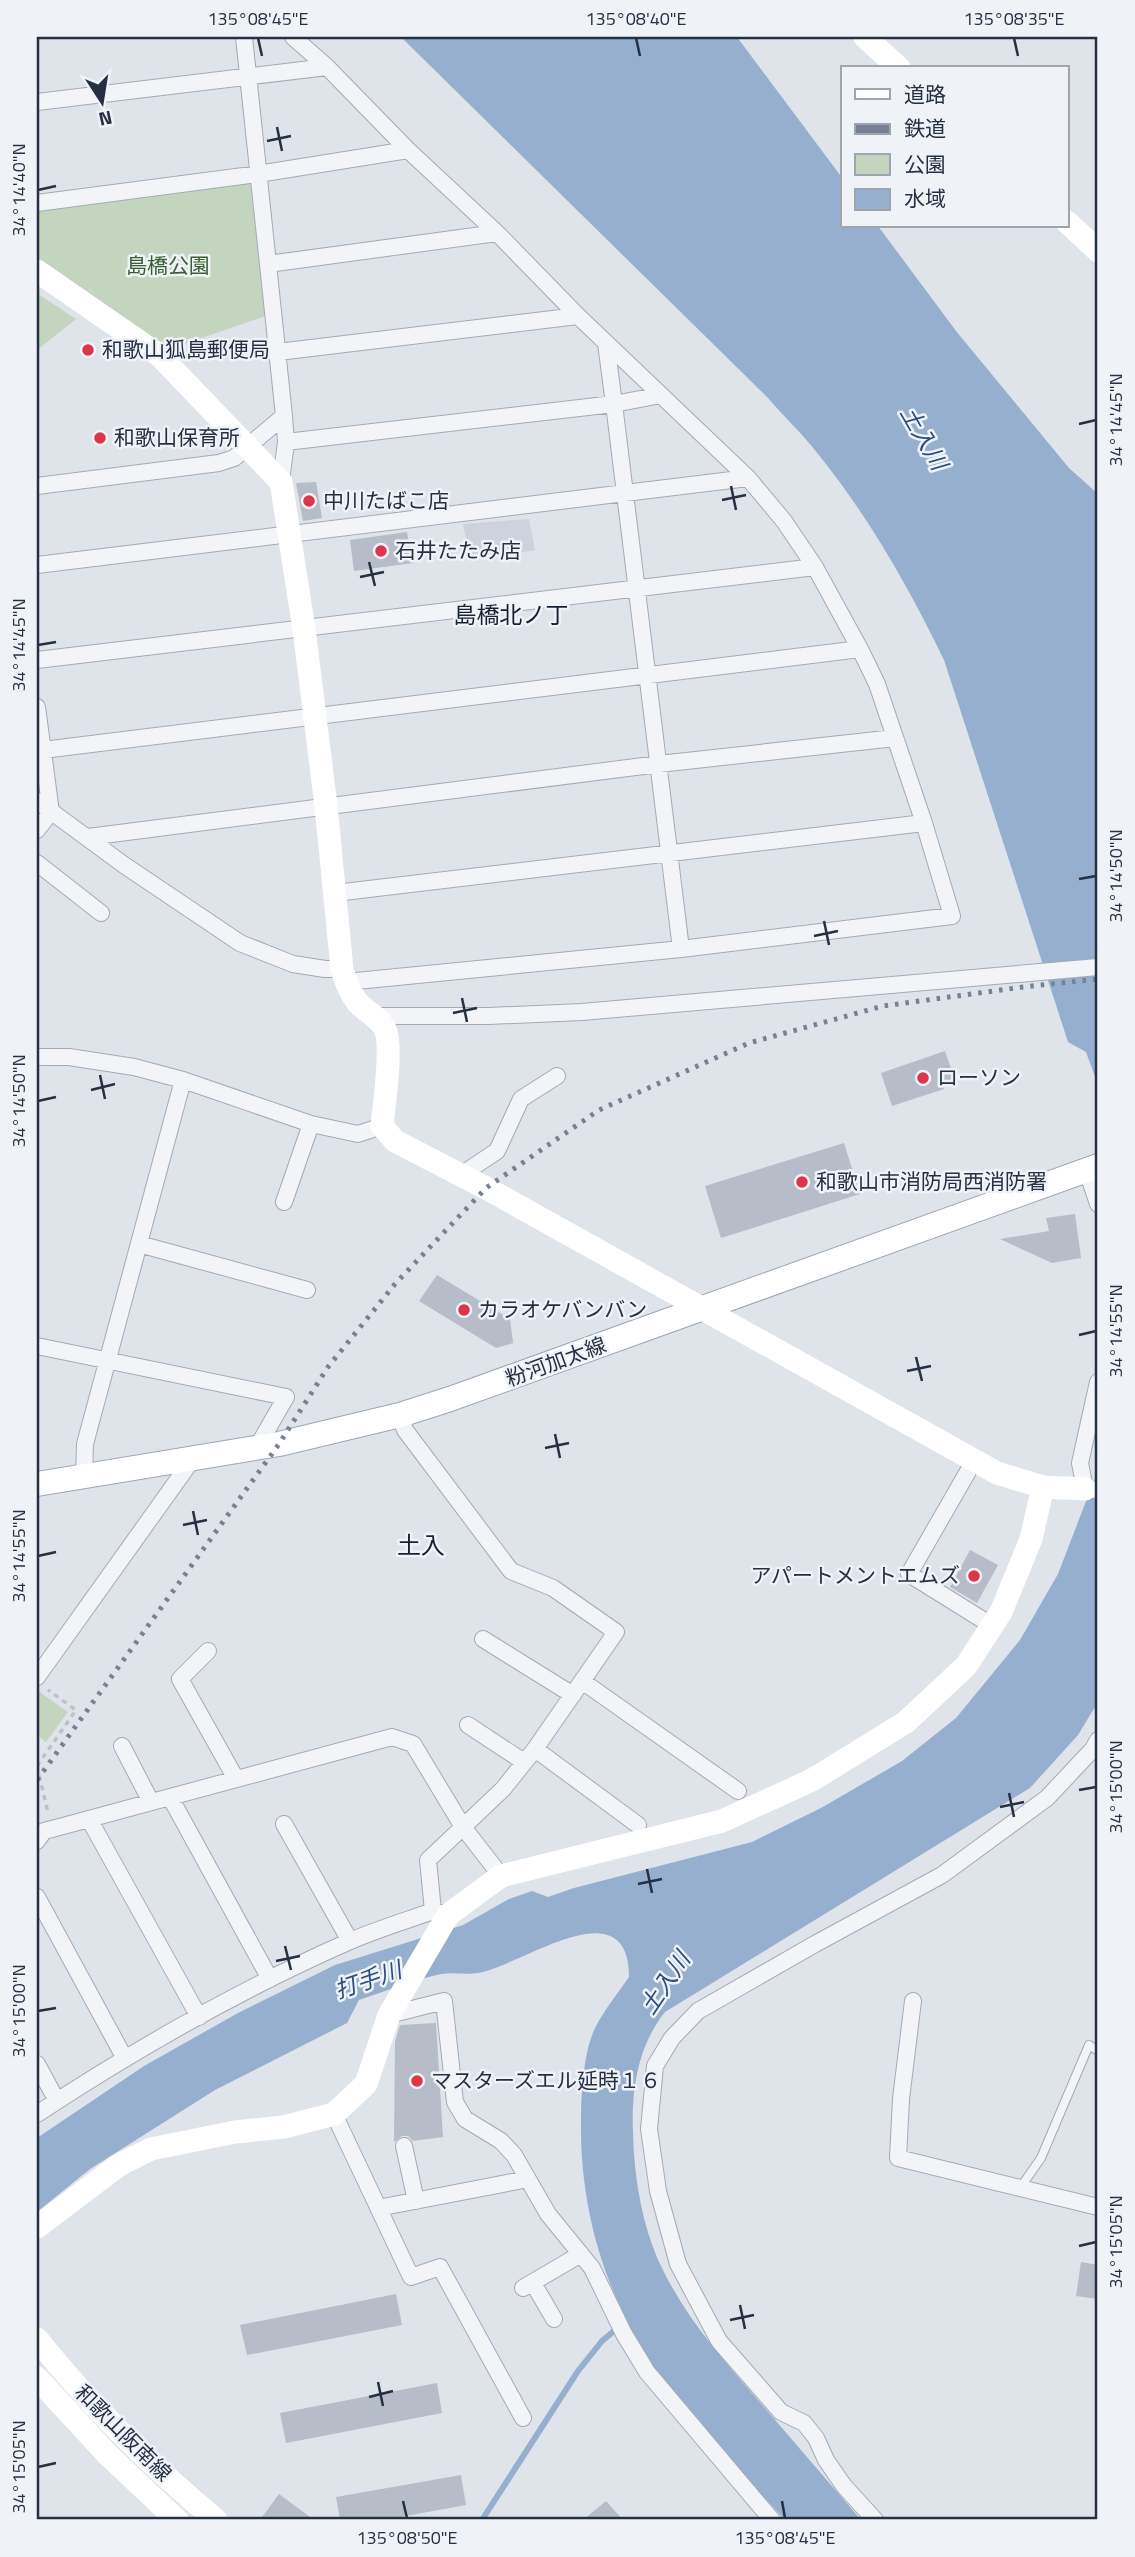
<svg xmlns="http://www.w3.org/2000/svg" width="1135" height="2557" viewBox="0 0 1135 2557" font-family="'Titillium Web','Noto Sans JP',sans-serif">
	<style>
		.built { fill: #cdd2dc }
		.green { fill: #c4d5bf }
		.water { fill: #96afce }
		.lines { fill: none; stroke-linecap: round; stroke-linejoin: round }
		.stream { stroke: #96afce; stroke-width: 6 }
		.building { fill: #b6bcc8 }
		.lane-casing { stroke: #a4aab5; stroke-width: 10 }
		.street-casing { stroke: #a4aab5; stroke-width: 18 }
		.primary-casing { stroke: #9da6b7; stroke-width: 26 }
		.path { stroke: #bdc1c9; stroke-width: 3.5; stroke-dasharray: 5 5; stroke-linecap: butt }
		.lane { stroke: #f2f4f8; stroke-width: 8 }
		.street { stroke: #f2f4f8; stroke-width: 16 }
		.secondary { stroke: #fff; stroke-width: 23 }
		.primary { stroke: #fff; stroke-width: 24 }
		.rail { stroke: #778196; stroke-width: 5; stroke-dasharray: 3.5 7; stroke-linecap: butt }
		.ticks { fill: none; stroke: #263043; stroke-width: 2.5 }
		.poi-dot { fill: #dd3648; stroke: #eff2f7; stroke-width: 2.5 }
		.labels { text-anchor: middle; stroke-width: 5; stroke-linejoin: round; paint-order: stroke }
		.park-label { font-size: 21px; fill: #396132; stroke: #eff2f7 }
		.poi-label { font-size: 21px; fill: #263043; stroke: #eff2f7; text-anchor: start }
		.street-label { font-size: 21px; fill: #263043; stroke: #eff2f7 }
		.water-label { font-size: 23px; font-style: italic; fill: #2b4c7c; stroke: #eff2f7 }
		.neighbourhood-label { font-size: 23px; fill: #182134; stroke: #eff2f7 }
		.quarter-label { font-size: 24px; fill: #182134; stroke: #eff2f7 }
		.neatline { fill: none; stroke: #263043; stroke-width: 2.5 }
		.ticks-label { font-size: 18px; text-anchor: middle; fill: #263043 }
	</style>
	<rect width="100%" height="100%" fill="#dfe3ea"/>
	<path class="built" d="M529 519 535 550 470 560 463 524Z"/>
	<path class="green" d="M258 174 274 313 156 354 37 272V203Z
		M37 293 76 319 37 350Z
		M37 1690 68 1712 46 1742 37 1735Z"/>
	<path class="water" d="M401 37H737L843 179V226H878L956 331 1069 468 1098 494V1085L1086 1052 1068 1042 944 660C909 588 869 517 818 454 803 434 784 417 768 398Z
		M1098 1470V1702L1078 1735 1030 1788 665 2012C638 2046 631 2089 633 2132 634 2177 642 2226 661 2266 685 2317 721 2357 757 2399 792 2440 827 2480 861 2520H785C751 2483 717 2447 685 2409 618 2330 580 2229 581 2125 581 2096 583 2051 596 2026 605 2009 618 1993 629 1977 629 1884 519 1967 478 1973 466 1975 453 1972 441 1974 413 1980 386 1991 359 2000L347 2023 215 2090 90 2169 37 2212V2138L144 2066 238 2013 335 1965 463 1925 509 1899 532 1891 548 1897 574 1888 752 1842 821 1808 902 1761 956 1718 1020 1640 1058 1574Z"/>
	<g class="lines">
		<path class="stream" d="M482 2520 578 2371 602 2341 620 2326"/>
	</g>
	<path class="building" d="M316 482 322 518 303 521 296 483Z
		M407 532 413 563 354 571 350 540Z
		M945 1051 955 1080 942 1084 944 1089 892 1106 881 1073Z
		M844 1143 860 1194 721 1238 705 1186Z
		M1075 1214 1081 1258 1052 1263 1000 1239 1049 1231 1046 1218Z
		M437 1275 510 1319 513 1343 496 1348 419 1301Z
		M970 1550 998 1565 977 1603 950 1587Z
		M436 2023 443 2137 413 2141 408 2136H402L394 2142 395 2041 400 2025Z
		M1081 2262 1098 2265V2299L1076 2296Z
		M396 2294 402 2325 247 2355 240 2325Z
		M437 2383 442 2413 286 2443 280 2413Z
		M461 2475 466 2505 384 2520H340L336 2497Z
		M279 2494 314 2520H260Z
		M606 2501 623 2520H583Z"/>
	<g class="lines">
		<defs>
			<path id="lane" d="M1020 2188 1041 2158 1089 2045 1098 2051"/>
			<path id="street" d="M244 37 284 416
				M293 37 327 67
				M37 102 327 67 408 150 497 233
				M37 203 258 174 408 150
				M268 264 497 233 578 316 748 478
				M606 343 614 404 661 395
				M278 352 578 316
				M286 442 614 404 681 949 346 982
				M37 486 219 463 234 458 284 416 286 442 281 482
				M37 565 748 478 784 521 815 567 860 649
				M37 660 815 567
				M37 707 51 812 37 830
				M43 750 860 649 877 684 924 823
				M37 801 124 865 240 943 293 964 325 969H342
				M88 837 659 764 895 738
				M37 863 101 913
				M335 893 924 823 952 916 681 949
				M375 1016H489L582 1012 1098 967
				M37 1057H69L134 1067 183 1080 311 1124 358 1134 382 1126
				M1087 1171 1098 1204
				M461 1175 497 1151 521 1099 557 1076
				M284 1202 311 1124
				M139 1244 307 1290
				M37 1346 286 1397 256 1449
				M1098 1382 1080 1463 1085 1489 1098 1490
				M400 1415 405 1430 511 1571 553 1588 616 1632 535 1749 503 1789 463 1827 501 1876
				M974 1461 909 1574 991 1625
				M84 1476 85 1444 183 1080
				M483 1639 573 1695
				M208 1651 180 1679 236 1779
				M37 1677 192 1460
				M582 1681 738 1791
				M468 1725 524 1762
				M122 1746 151 1802
				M535 1749 638 1825
				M170 1797 270 1979
				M89 1819 199 2017
				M284 1824 350 1941
				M37 1841 44 1831 52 1829 392 1737 413 1744 463 1827 428 1860 433 1911 448 1915
				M37 1897 124 2057
				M913 2001 901 2099 898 2158 1098 2207
				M389 2015 444 2001 455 2102 465 2119 501 2141 514 2155 548 2214 592 2268 624 2334 647 2372 772 2520
				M37 2064 57 2101
				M37 2114C136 2049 239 1990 348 1942 375 1930 405 1921 433 1911
				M334 2114 411 2277 440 2267 523 2418
				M404 2146 416 2201
				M378 2208 528 2179
				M533 2283 554 2319
				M523 2288 581 2254
				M875 2520 844 2486 826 2460 816 2438 804 2423 781 2412 719 2341 678 2264 658 2191 649 2129 655 2066 672 2038 698 2011 815 1944 942 1875 1047 1798 1093 1749 1098 1740"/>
			<path id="primary" d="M37 1484 279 1444 400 1415 450 1399 1098 1166"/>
		</defs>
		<use href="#lane" class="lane-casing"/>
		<use href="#street" class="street-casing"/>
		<use href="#primary" class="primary-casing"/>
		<path class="path" d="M37 1766 76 1710 48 1690
			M37 1766 48 1813"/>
		<use href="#lane" class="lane"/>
		<use href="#street" class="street"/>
		<path class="secondary" d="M865 37 899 68
			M1067 222 1098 251
			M37 271 160 356 281 482 304 629 326 806 342 969C345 980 350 993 358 1003 366 1012 379 1017 385 1029 393 1046 384 1105 382 1126L395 1141 486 1188 997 1473 1043 1487 1085 1489
			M37 2227 119 2165 151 2149 235 2132 284 2127 334 2114 366 2084 389 2015 448 1915 501 1876 722 1821 812 1780 906 1722 966 1666 1001 1612 1031 1539 1043 1487
			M37 2339C90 2405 151 2466 216 2520
			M37 2378 108 2455 177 2520"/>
		<use href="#primary" class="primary"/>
		<path class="rail" d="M37 1780 279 1444 328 1367 395 1284 486 1188 599 1110 749 1043 883 1006 1023 987 1098 979"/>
	</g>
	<path class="ticks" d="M258 38 262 56M636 38 640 56M1014 38 1018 56M277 127 282 151M267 141 291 136M38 190 56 186M1079 424 1096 420M731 486 736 510M722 500 746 495M369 562 375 586M360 577 384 572M38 645 56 642M1079 879 1096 876M824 921 829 945M814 936 838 931M462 998 467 1022M453 1013 477 1008M100 1075 105 1099M91 1090 115 1084M38 1101 56 1097M1079 1335 1096 1331M916 1357 922 1381M907 1371 931 1366M555 1434 560 1458M545 1448 569 1443M193 1511 198 1535M183 1525 207 1520M38 1556 56 1552M1079 1790 1096 1787M1009 1793 1014 1817M1000 1807 1024 1802M647 1869 652 1893M638 1884 662 1879M285 1946 291 1970M276 1961 300 1956M38 2011 56 2008M1079 2246 1096 2242M740 2305 745 2329M730 2320 754 2315M378 2382 383 2406M369 2397 393 2391M38 2467 56 2463M403 2501 407 2518M782 2501 785 2518"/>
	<g class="poi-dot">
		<circle cx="88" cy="350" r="7"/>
		<circle cx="100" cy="438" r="7"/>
		<circle cx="309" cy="501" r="7"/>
		<circle cx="381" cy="551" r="7"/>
		<circle cx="923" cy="1078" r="7"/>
		<circle cx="802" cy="1182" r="7"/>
		<circle cx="464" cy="1310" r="7"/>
		<circle cx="974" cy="1576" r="7"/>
		<circle cx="417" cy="2081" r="7"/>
	</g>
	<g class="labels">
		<g class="park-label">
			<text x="168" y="273">島橋公園</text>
		</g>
		<g class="poi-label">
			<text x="102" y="357">和歌山狐島郵便局</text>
			<text x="114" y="445">和歌山保育所</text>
			<text x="323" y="508">中川たばこ店</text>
			<text x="395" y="558">石井たたみ店</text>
			<text x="937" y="1085">ローソン</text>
			<text x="816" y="1189">和歌山市消防局西消防署</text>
			<text x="478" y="1317">カラオケバンバン</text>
			<text x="960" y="1583" text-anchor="end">アパートメントエムズ</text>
			<text x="431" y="2088">マスターズエル延時１６</text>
		</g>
		<g class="street-label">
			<text transform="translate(556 1362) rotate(-20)" y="7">粉河加太線</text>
			<text transform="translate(123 2433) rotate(45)" y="7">和歌山阪南線</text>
		</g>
		<g class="water-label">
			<text transform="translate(924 438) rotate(60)" y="8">土入川</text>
			<text transform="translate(368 1980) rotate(-19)" y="8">打手川</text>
			<text transform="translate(665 1983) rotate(-56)" y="8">土入川</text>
		</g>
		<g class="neighbourhood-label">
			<text x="511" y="623">島橋北ノ丁</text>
		</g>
		<g class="quarter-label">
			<text x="421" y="1554">土入</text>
		</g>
	</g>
	<rect width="1135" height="2557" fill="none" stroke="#eff2f7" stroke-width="77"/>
	<rect x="841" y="66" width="228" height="161" fill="#eff2f7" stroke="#9fa4af" stroke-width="2"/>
	<rect x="855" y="89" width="35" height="10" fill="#ffffff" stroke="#9fa4af" stroke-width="2"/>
	<text x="904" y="102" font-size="21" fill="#263043">道路</text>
	<rect x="855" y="124" width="35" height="10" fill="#778196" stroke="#9fa4af" stroke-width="2"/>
	<text x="904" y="136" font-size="21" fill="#263043">鉄道</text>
	<rect x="855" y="154" width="35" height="21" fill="#c4d5bf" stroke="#9fa4af" stroke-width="2"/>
	<text x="904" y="172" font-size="21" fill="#263043">公園</text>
	<rect x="855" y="189" width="35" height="21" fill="#96afce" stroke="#9fa4af" stroke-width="2"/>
	<text x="904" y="206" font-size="21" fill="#263043">水域</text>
	<g transform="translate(102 102) rotate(168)" stroke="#eff2f7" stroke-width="5" paint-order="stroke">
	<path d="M0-5L12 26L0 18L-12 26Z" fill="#263043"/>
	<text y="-10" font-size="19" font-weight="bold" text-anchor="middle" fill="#263043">N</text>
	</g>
	<rect x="38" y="38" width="1058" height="2480" class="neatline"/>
	<g class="ticks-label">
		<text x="258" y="25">135°08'45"E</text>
		<text x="636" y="25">135°08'40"E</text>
		<text x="1014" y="25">135°08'35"E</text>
		<text transform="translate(19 190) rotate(-90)" y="6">34°14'40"N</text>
		<text transform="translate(1116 420) rotate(-90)" y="6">34°14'45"N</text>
		<text transform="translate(19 645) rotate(-90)" y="6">34°14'45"N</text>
		<text transform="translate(1116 876) rotate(-90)" y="6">34°14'50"N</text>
		<text transform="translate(19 1101) rotate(-90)" y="6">34°14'50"N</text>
		<text transform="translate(1116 1331) rotate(-90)" y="6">34°14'55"N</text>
		<text transform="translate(19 1556) rotate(-90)" y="6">34°14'55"N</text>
		<text transform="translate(1116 1787) rotate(-90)" y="6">34°15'00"N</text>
		<text transform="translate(19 2011) rotate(-90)" y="6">34°15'00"N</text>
		<text transform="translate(1116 2242) rotate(-90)" y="6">34°15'05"N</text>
		<text transform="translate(19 2467) rotate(-90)" y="6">34°15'05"N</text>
		<text x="407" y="2544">135°08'50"E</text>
		<text x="785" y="2544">135°08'45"E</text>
	</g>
</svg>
